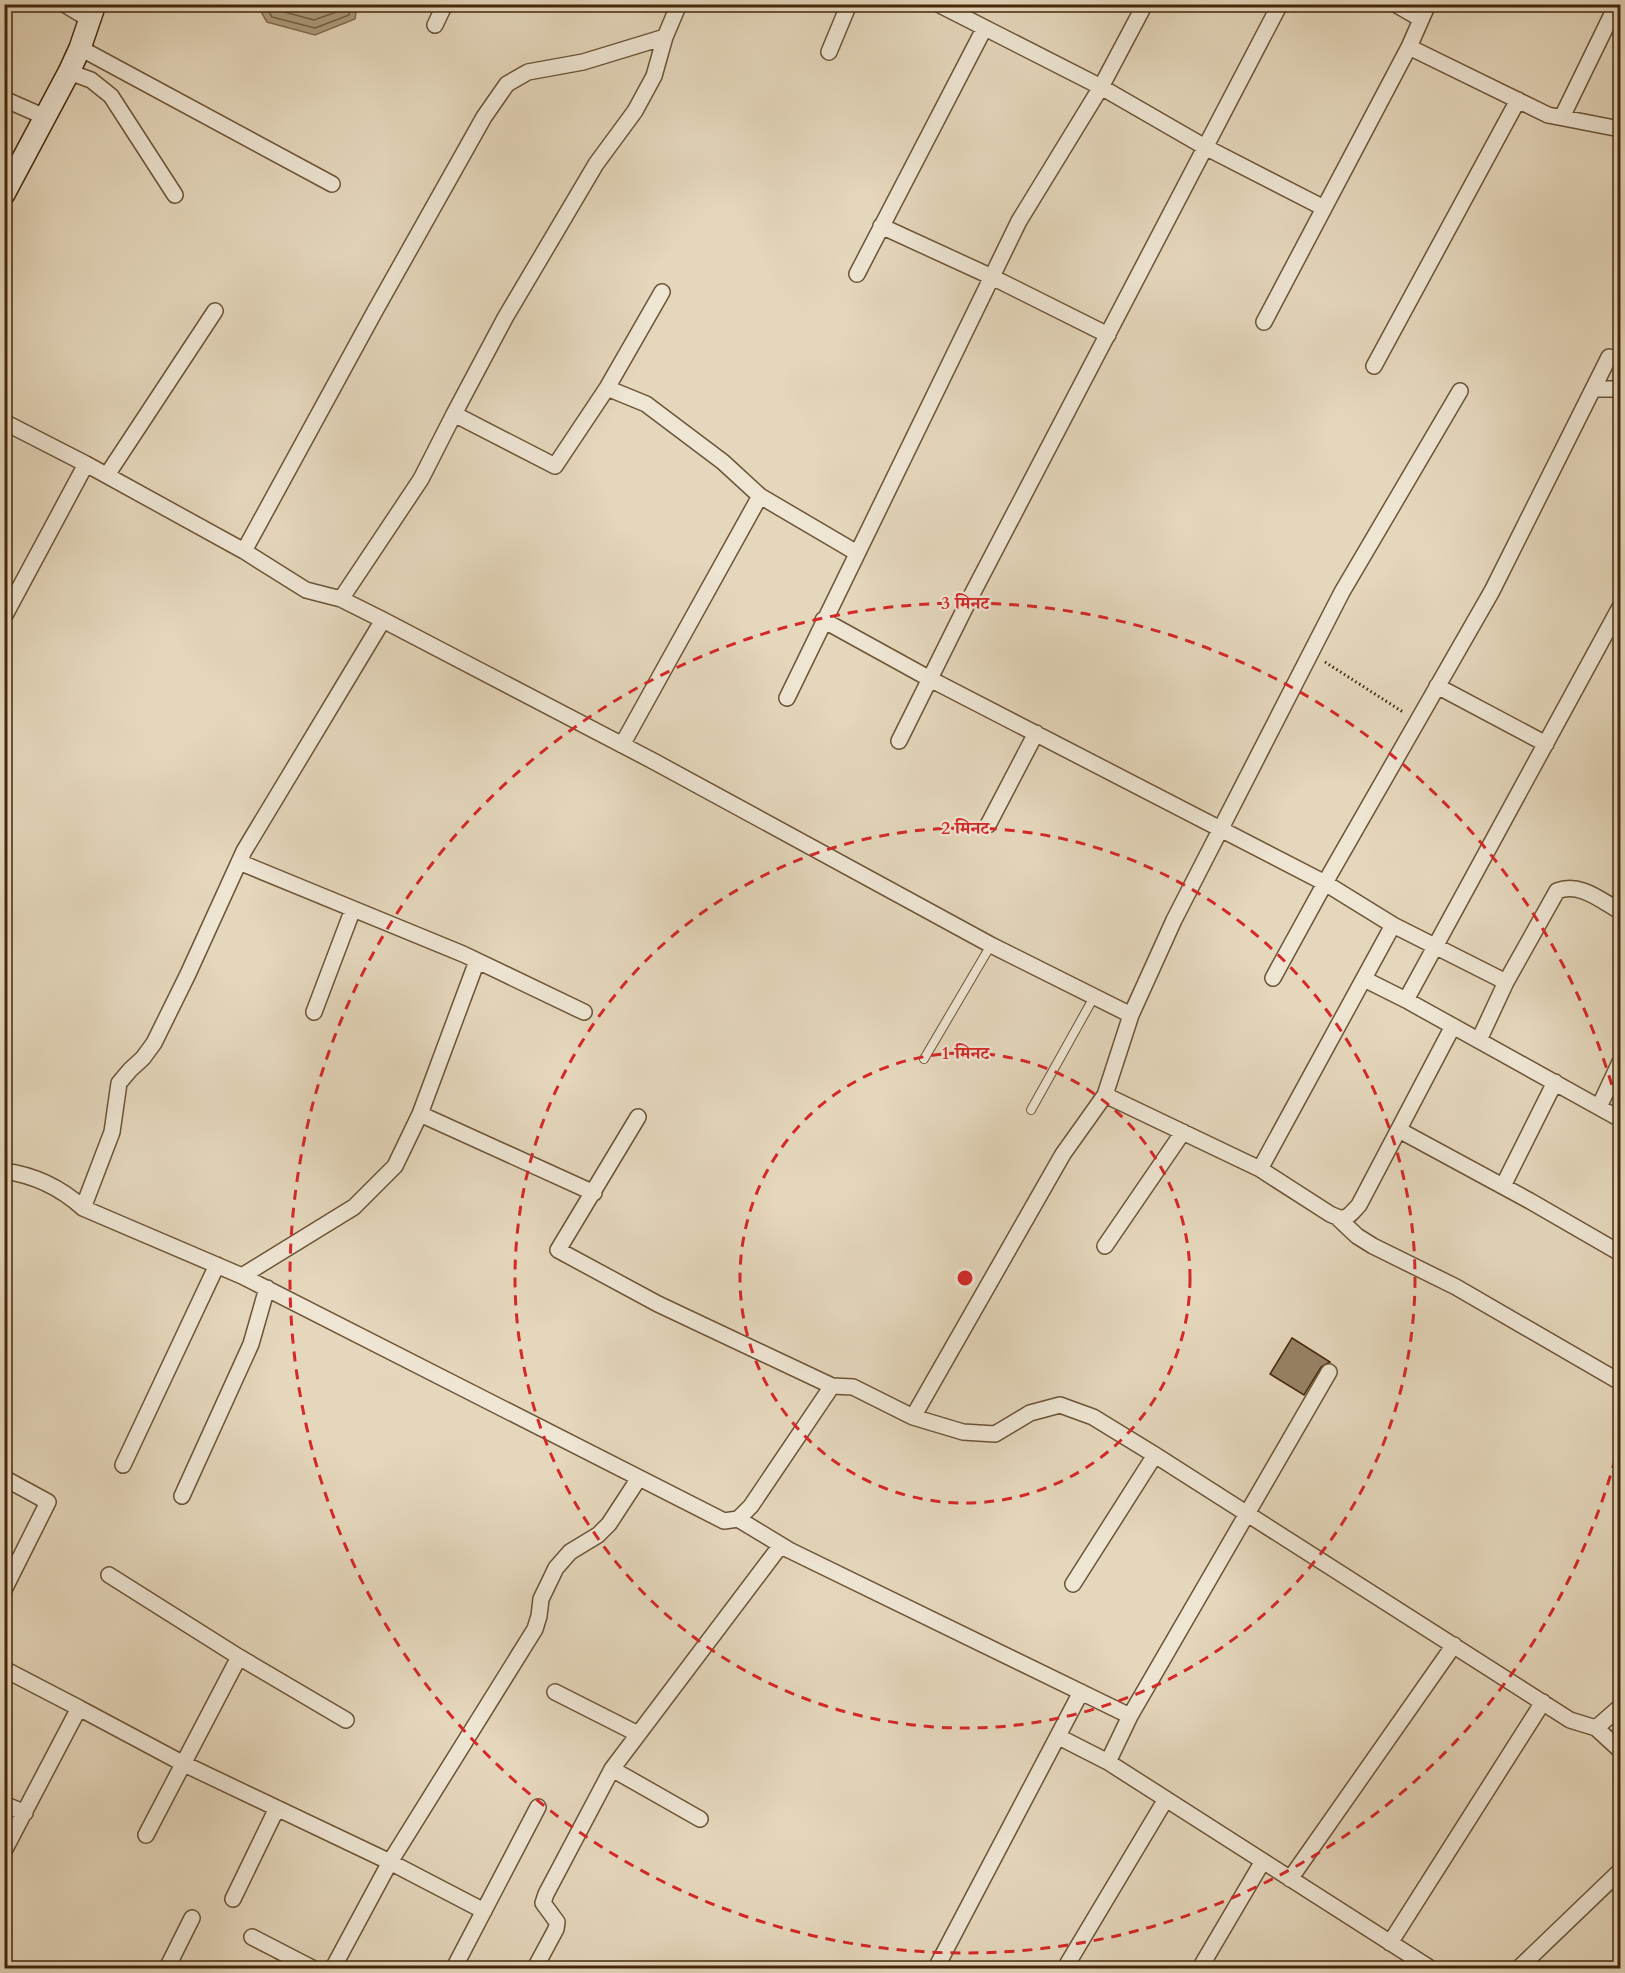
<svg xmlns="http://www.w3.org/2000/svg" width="1625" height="1973" viewBox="0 0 1625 1973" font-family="Cardo,'Noto Serif Devanagari',serif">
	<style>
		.water { fill: #ae9c7f; stroke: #846e50; stroke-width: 1.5 }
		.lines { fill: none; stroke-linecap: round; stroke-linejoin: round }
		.shore { stroke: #796244; stroke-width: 1.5 }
		.building { fill: #988367; stroke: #44280a; stroke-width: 1.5 }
		.lane-casing { stroke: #6c5436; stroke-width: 10 }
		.street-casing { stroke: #6c5436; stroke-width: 18 }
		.secondary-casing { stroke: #44280a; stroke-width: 24 }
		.path { stroke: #44280a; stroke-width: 3; stroke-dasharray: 1.5 3; stroke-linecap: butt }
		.lane { stroke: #eee5d3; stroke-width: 8 }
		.street { stroke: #eee5d3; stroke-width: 15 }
		.secondary { stroke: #eee5d3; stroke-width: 21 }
		.ring { fill: none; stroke: #d62828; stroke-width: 3; stroke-dasharray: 10 8 }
		.centre { fill: #d62828; stroke: #eee5d3; stroke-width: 3 }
		.ring-label { font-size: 18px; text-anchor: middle; font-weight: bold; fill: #d62828; stroke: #eee5d3; stroke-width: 4.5; stroke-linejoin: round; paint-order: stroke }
	</style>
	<rect width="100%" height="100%" fill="#e5d7bc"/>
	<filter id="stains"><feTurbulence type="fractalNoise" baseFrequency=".00333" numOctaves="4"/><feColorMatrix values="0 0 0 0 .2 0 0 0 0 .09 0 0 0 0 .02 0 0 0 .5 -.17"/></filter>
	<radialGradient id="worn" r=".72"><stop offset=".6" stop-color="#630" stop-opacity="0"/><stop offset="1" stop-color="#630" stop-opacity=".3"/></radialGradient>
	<path class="water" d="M257 5H357L355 19 315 35 267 22Z"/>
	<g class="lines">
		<path class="shore" d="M264 4 272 17 315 28 349 15 351 4
			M273 4 277 10 314 20 342 10 344 4"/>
	</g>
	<path class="building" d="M1292 1338 1330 1362 1321 1367 1304 1395 1270 1374Z"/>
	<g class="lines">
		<defs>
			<path id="lane" d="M924 1059 991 945
				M1031 1110 1094 997"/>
			<path id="street" d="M64 4 89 19
				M938 4 1101 87 1205 147 1324 208
				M1395 4 1421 19
				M435 25 445 4
				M1409 47 1548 115 1620 129
				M80 48 332 184
				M829 52 849 4
				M69 72 91 80 111 96 175 195
				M4 99 45 117
				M1562 117 1617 4
				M881 226 992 277 1108 335
				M857 274 984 29
				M1264 322 1409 47 1428 4
				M1374 366 1518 100
				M607 388 662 292
				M1593 389H1620
				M454 414 505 318 596 164 635 111 654 76 665 37 679 4
				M4 422 86 464 244 551 306 590 341 599 383 620 655 762 991 945 1131 1015 1105 1095 1063 1154 913 1417
				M107 475 215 311
				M244 551 375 311 484 117 507 84 528 72 583 62 665 37
				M341 599 421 479 454 414 555 466 607 388 646 404 723 462 760 496 857 553
				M4 617 86 464
				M823 620 930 679 1325 883 1393 925 1506 982
				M1437 686 1546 744
				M787 698 1019 221 1101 87 1145 4
				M899 741 969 600 1280 4
				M622 745 760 496
				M988 825 1036 733
				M239 862 463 954 584 1012
				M1273 978 1330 874 1492 591 1609 357
				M1364 979 1406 1000 1620 1119
				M1406 1000 1620 607
				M314 1012 353 909
				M1131 1015 1174 920 1342 592 1460 391
				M1479 1040 1506 982 1557 891C1580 882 1600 900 1620 911
				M1105 1095 1260 1169 1330 1214C1346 1222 1348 1217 1359 1205L1453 1026
				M1599 1107 1620 1062
				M420 1114 594 1193
				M638 1117 558 1250 658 1304 832 1386
				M1399 1130 1530 1201 1620 1253
				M1260 1169 1393 925
				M4 1171C34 1175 61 1188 83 1208L242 1276 724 1521 738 1519 751 1506 832 1386 853 1387 913 1417 963 1432 995 1434 1030 1413 1060 1405 1093 1417 1155 1455 1570 1720 1596 1728 1620 1707
				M1503 1186 1555 1082
				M83 1208 112 1132 119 1083 130 1070 143 1058 154 1043 188 974 244 851 383 620
				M1339 1219 1357 1236 1373 1246 1456 1287 1620 1382
				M1105 1246 1183 1132
				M242 1276 354 1207 395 1166 420 1114 477 961
				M123 1465 217 1265
				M4 1478 48 1502 4 1590
				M182 1496 251 1344 267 1288
				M738 1519 789 1550 1130 1716
				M109 1575 239 1657 346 1720
				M1073 1584 1155 1455
				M4 1669 79 1708
				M555 1692 638 1734
				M1596 1728 1620 1750
				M1059 1737 1108 1762 1430 1968
				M1108 1762 1130 1716 1329 1372
				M612 1769 700 1819
				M4 1804 25 1813
				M146 1835 239 1657
				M4 1851 79 1708 182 1763 390 1862 535 1629 539 1616 541 1599 556 1568 570 1552 598 1535 609 1524 639 1478
				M1290 1879 1454 1645
				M233 1899 277 1808
				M252 1937 312 1968
				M1390 1943 1543 1702
				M167 1968 192 1918
				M333 1968 390 1862 484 1911
				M454 1968 538 1807
				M535 1968 556 1929 557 1922 543 1903 546 1894 612 1769 781 1545
				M936 1968 1081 1692
				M1065 1968 1166 1799
				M1200 1968 1263 1861
				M1519 1968 1620 1871"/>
			<path id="secondary" d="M4 194 69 72 80 48 95 4"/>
		</defs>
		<use href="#lane" class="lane-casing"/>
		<use href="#street" class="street-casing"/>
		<use href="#secondary" class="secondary-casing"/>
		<path class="path" d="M1325 662 1403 712"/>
		<use href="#lane" class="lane"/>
		<use href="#street" class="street"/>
		<use href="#secondary" class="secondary"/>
	</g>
	<g class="ring">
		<circle cx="965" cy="1278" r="225"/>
		<circle cx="965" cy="1278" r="450"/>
		<path d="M1620 1441A675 675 0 1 1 1620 1115"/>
	</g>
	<circle cx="965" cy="1278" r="9" class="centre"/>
	<g class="ring-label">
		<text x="965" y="609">3 मिनट</text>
		<text x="965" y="834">2 मिनट</text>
		<text x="965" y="1059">1 मिनट</text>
	</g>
	<rect width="1625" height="1973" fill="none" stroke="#e5d7bc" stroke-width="24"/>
	<rect x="6" y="6" width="1613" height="1961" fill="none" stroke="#44280a" stroke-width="3"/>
	<rect x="12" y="12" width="1601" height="1949" fill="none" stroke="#44280a" stroke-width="1.5"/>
	<rect width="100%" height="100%" filter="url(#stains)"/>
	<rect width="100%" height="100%" fill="url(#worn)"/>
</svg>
